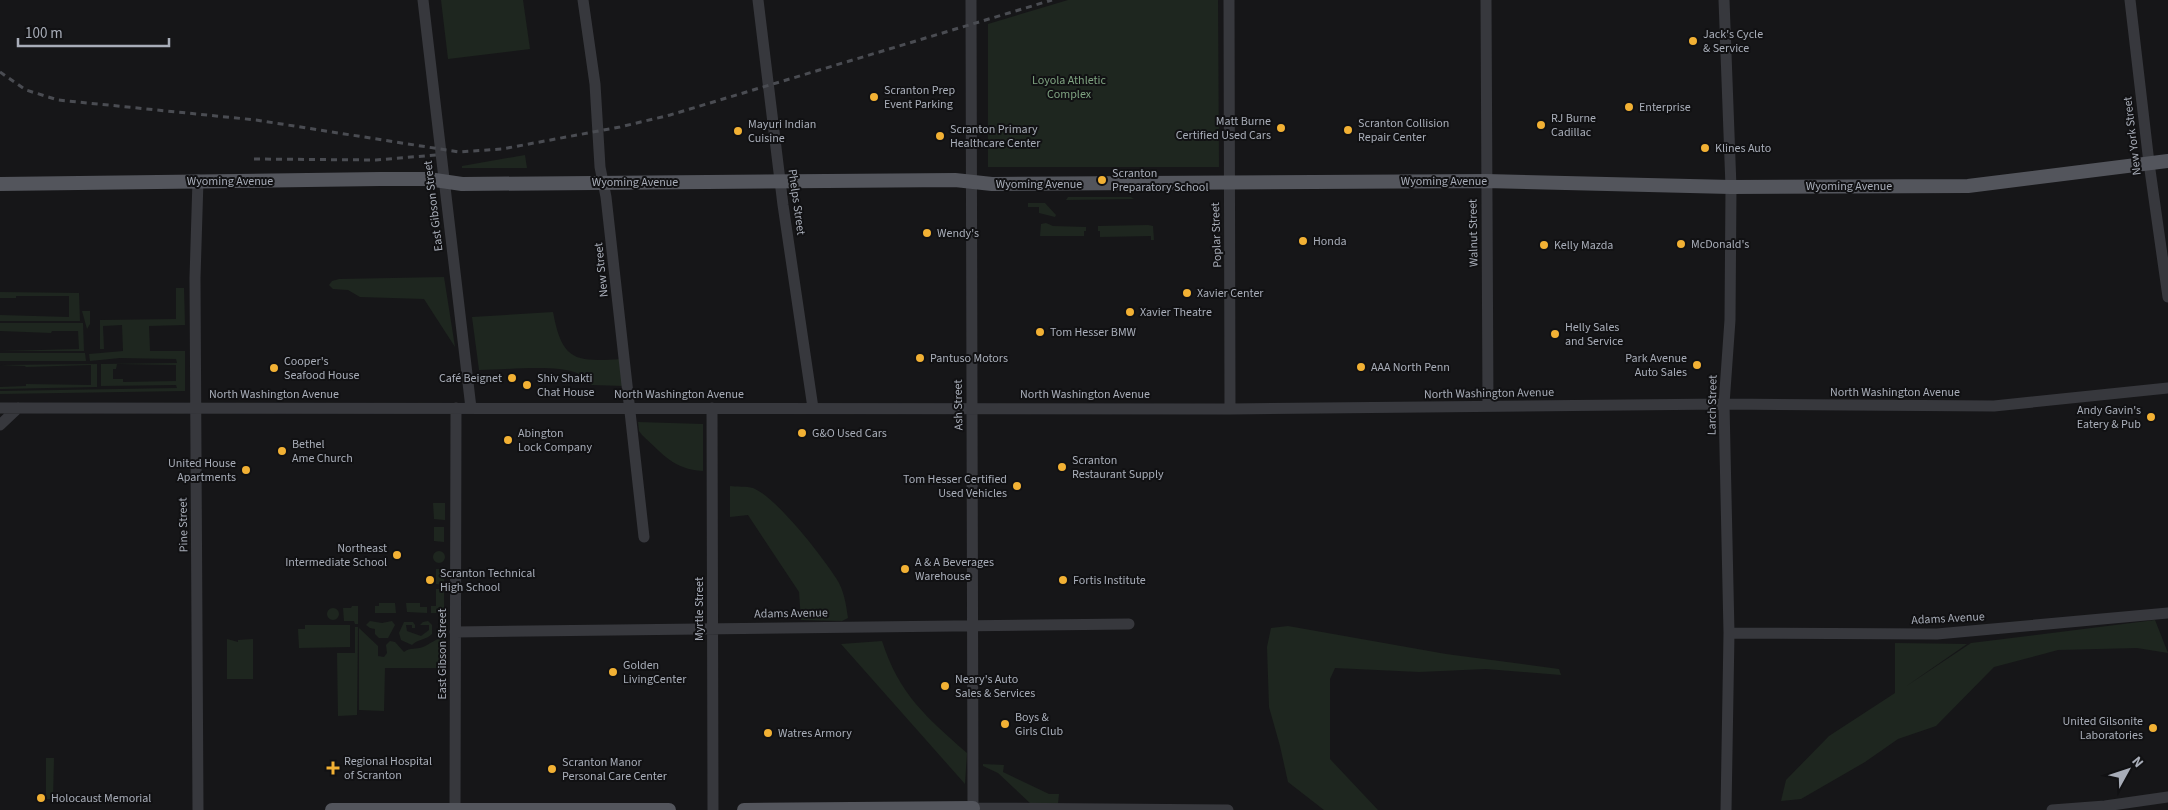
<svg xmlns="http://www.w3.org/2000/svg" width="2168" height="810" viewBox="0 0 2168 810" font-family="'Source Sans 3',sans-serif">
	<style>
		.green { fill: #1e261f; fill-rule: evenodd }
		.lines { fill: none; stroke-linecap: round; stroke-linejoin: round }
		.minor { stroke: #37383d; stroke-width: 11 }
		.major { stroke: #53555c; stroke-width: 14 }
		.rail { stroke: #4a4c52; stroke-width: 3; stroke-dasharray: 6 5; stroke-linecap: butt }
		.poi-dot { fill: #f2b134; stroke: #111113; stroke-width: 2 }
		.labels { text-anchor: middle; stroke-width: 4; stroke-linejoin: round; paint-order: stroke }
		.poi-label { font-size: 12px; fill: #a8adb8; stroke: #111113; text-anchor: start }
		.park-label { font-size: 12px; fill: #7fa381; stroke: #111113 }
		.street-label { font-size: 12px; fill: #a8adb8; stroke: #111113 }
	</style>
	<rect width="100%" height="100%" fill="#161618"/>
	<path class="green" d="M441 0H523L530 49 448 59Z
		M1068 0H1218L1219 167H988V24Z
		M525 155 527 168H462V166Z
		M1068 197H1131L1134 199 1066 200Z
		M1028 203H1045L1056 215 1055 217 1039 213V207H1028Z
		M1046 223 1053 226 1086 227V231H1084V236H1040L1041 224Z
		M1148 225 1153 226 1154 240H1151V236L1100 237V231H1098V226Z
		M444 277 455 347 424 299 360 297 348 290 333 289 329 285 332 281 339 279Z
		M176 288H184L185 325 149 326 150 351H185V391L0 394V391L177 388 176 385 101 386V364L177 363 176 359 120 358 90 361 89 354 123 351 122 325 103 326 104 349H100V320L176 319ZM117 364 176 365V381L123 382V379H113V369H116Z
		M0 292 79 293 80 321H0V315L69 317V296H16V298H0Z
		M82 311H90V324L87 329Z
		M553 312C562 361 575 362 621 359L624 386 592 385C587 380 584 376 577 373 555 364 505 370 479 370L472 317Z
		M0 323H83L84 351H0L79 349 78 331H52L51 333 0 331Z
		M0 353H85L86 361H0Z
		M97 364V387L0 389V387L26 386V384L91 385V365L26 367 25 366 0 365Z
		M638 422 703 424V471C673 469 664 455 642 435L639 431Z
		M730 486C737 487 746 486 753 488 776 497 822 556 836 578 844 590 846 604 848 618L842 621 801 620 799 592 748 515 730 517Z
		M433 503H445V520L434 519Z
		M434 527H444V542L434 541Z
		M433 557a6 6 0 1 1 12 0a6 6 0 1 1-12 0Z
		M436 569H444V585L436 584Z
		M436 589H444V613H431V606H436Z
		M379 603H395L396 613H375V606H379Z
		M406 603H420V607H427V613L407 612Z
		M352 606H358V624H355L354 621H344L343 608H351Z
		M327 614a6 6 0 1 1 12 0a6 6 0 1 1-12 0Z
		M2155 620 2168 653 2137 648 2058 650 1994 667 1936 726 1898 739 1865 762 1801 799 1781 801 1786 780 1829 736 1895 693V643L1967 644 1905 687 1971 643Z
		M370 621 382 623 392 621 395 625 388 638H379L375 634V629L370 628 366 625Z
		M428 621 432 625V634C426 640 418 639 412 645L401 640 399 633 404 622H413L415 625V628H412V625H406L407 631 421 636 429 630V625H420L423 622Z
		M305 625H350V647L299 648 298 629H305Z
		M1288 626 1446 654 1559 669 1561 675 1486 669 1419 672 1335 668 1330 679V759L1378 810H1324L1288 782 1280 746 1269 707 1267 647 1271 628Z
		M355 627H358L357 715 338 716 337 653H355Z
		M359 628 378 646V656L384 657 387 653 386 645 390 641 395 642 404 652C410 647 416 650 423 647 431 644 435 638 445 638V668H385L384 711 359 710Z
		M227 639 238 642V640L253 639V679H227Z
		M882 641C899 694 926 717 967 753L965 784 841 644Z
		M46 758H54L53 799H39V795H46Z
		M983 764 1004 765 1003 772 1049 794H1059L1058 804H1031L998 773 983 766Z"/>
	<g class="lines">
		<path class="minor" d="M423 0 471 408
			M583 0 595 84 600 167 606 197 644 537
			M758 0 783 205 813 408
			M971 0 973 810
			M1229 0 1230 409
			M1486 0 1488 406
			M1724 0 1731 187 1730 320 1724 404 1729 633 1726 810
			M2130 0 2149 163 2168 297
			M0 408 1230 409 1724 404 1994 406 2168 388
			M712 408 713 810
			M0 425 18 408
			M455 632 1129 624
			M1729 633 1937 634 2168 613
			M973 808 1228 810
			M198 810 195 278 198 180
			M455 810 456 408
			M2052 810 2105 806 2168 797"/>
		<path class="major" d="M0 184 380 179H428L462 184 955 180 992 184 1486 181 1731 187 1968 186 2168 161
			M332 810H669
			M744 810 973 808"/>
		<path class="rail" d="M0 72 26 90 58 100 256 120 459 152 502 149 620 127 670 115 1052 0
			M254 159 376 160 436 155"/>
	</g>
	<g class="poi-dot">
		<circle cx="1693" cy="41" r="5"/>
		<circle cx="874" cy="97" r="5"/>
		<circle cx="1629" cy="107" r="5"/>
		<circle cx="1541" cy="125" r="5"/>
		<circle cx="1281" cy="128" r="5"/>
		<circle cx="1348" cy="130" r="5"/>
		<circle cx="738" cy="131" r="5"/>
		<circle cx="940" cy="136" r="5"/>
		<circle cx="1705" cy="148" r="5"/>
		<circle cx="1102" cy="180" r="5"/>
		<circle cx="927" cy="233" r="5"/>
		<circle cx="1303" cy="241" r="5"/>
		<circle cx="1681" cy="244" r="5"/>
		<circle cx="1544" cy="245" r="5"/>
		<circle cx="1187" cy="293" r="5"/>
		<circle cx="1130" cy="312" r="5"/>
		<circle cx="1040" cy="332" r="5"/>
		<circle cx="1555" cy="334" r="5"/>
		<circle cx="920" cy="358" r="5"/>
		<circle cx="1697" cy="365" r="5"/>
		<circle cx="1361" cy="367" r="5"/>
		<circle cx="274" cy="368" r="5"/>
		<circle cx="512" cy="378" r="5"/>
		<circle cx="527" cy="385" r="5"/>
		<circle cx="2151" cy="417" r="5"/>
		<circle cx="802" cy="433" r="5"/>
		<circle cx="508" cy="440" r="5"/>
		<circle cx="282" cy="451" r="5"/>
		<circle cx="1062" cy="467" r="5"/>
		<circle cx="246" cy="470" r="5"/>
		<circle cx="1017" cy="486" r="5"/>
		<circle cx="397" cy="555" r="5"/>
		<circle cx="905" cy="569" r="5"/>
		<circle cx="430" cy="580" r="5"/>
		<circle cx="1063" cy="580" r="5"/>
		<circle cx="613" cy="672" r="5"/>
		<circle cx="945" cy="686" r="5"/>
		<circle cx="1005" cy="724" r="5"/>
		<circle cx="2153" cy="728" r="5"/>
		<circle cx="768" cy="733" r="5"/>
		<path d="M330.5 760.5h5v5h5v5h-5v5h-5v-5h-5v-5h5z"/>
		<circle cx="552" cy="769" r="5"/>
		<circle cx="41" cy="798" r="5"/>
	</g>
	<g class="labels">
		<g class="poi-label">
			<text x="1703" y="38">Jack's Cycle<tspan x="1703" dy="14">&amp; Service</tspan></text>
			<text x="884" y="94">Scranton Prep<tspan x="884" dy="14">Event Parking</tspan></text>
			<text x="1639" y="111">Enterprise</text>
			<text x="1551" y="122">RJ Burne<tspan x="1551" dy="14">Cadillac</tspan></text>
			<text x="1271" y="125" text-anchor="end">Matt Burne<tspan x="1271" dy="14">Certified Used Cars</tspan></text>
			<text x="1358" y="127">Scranton Collision<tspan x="1358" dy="14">Repair Center</tspan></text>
			<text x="748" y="128">Mayuri Indian<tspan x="748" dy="14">Cuisine</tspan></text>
			<text x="950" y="133">Scranton Primary<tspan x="950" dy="14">Healthcare Center</tspan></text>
			<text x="1715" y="152">Klines Auto</text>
			<text x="1112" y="177">Scranton<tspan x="1112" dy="14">Preparatory School</tspan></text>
			<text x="937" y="237">Wendy's</text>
			<text x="1313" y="245">Honda</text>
			<text x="1691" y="248">McDonald's</text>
			<text x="1554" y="249">Kelly Mazda</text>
			<text x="1197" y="297">Xavier Center</text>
			<text x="1140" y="316">Xavier Theatre</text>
			<text x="1565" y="331">Helly Sales<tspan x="1565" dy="14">and Service</tspan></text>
			<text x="1050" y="336">Tom Hesser BMW</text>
			<text x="930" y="362">Pantuso Motors</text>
			<text x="1687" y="362" text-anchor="end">Park Avenue<tspan x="1687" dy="14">Auto Sales</tspan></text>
			<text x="284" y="365">Cooper's<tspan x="284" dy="14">Seafood House</tspan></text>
			<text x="1371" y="371">AAA North Penn</text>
			<text x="502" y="382" text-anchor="end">Café Beignet</text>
			<text x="537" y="382">Shiv Shakti<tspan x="537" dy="14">Chat House</tspan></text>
			<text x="2141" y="414" text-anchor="end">Andy Gavin's<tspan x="2141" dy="14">Eatery &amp; Pub</tspan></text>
			<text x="518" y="437">Abington<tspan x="518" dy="14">Lock Company</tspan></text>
			<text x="812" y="437">G&amp;O Used Cars</text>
			<text x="292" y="448">Bethel<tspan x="292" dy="14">Ame Church</tspan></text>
			<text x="1072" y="464">Scranton<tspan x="1072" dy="14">Restaurant Supply</tspan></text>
			<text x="236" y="467" text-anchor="end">United House<tspan x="236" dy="14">Apartments</tspan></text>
			<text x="1007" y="483" text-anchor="end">Tom Hesser Certified<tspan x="1007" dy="14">Used Vehicles</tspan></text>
			<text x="387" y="552" text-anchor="end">Northeast<tspan x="387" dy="14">Intermediate School</tspan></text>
			<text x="915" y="566">A &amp; A Beverages<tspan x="915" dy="14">Warehouse</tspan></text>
			<text x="440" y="577">Scranton Technical<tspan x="440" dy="14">High School</tspan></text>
			<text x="1073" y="584">Fortis Institute</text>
			<text x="623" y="669">Golden<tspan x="623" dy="14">LivingCenter</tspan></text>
			<text x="955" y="683">Neary's Auto<tspan x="955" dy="14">Sales &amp; Services</tspan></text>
			<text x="1015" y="721">Boys &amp;<tspan x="1015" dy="14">Girls Club</tspan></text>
			<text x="2143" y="725" text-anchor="end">United Gilsonite<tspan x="2143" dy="14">Laboratories</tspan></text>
			<text x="778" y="737">Watres Armory</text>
			<text x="344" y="765">Regional Hospital<tspan x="344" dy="14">of Scranton</tspan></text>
			<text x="562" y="766">Scranton Manor<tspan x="562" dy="14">Personal Care Center</tspan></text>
			<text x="51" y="802">Holocaust Memorial</text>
		</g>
		<g class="park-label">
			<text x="1069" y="84">Loyola Athletic<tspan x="1069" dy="14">Complex</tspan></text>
		</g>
		<g class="street-label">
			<text transform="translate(2132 136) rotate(-97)" y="4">New York Street</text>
			<text x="230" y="185">Wyoming Avenue</text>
			<text x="1444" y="185">Wyoming Avenue</text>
			<text x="635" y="186">Wyoming Avenue</text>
			<text x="1039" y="188">Wyoming Avenue</text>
			<text x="1849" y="190">Wyoming Avenue</text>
			<text transform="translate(797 202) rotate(82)" y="4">Phelps Street</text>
			<text transform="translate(433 206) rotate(-97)" y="4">East Gibson Street</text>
			<text transform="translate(1473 233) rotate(-91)" y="4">Walnut Street</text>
			<text transform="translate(1216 235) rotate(-92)" y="4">Poplar Street</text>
			<text transform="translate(601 270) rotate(-96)" y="4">New Street</text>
			<text x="1895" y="396">North Washington Avenue</text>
			<text transform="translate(1489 393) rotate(-1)" y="4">North Washington Avenue</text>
			<text x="274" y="398">North Washington Avenue</text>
			<text x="679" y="398">North Washington Avenue</text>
			<text x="1085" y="398">North Washington Avenue</text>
			<text transform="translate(958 405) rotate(-91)" y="4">Ash Street</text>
			<text transform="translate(1712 405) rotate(-89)" y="4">Larch Street</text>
			<text transform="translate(183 525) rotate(-91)" y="4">Pine Street</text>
			<text transform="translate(699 609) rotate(-90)" y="4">Myrtle Street</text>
			<text transform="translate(791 613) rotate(-1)" y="4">Adams Avenue</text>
			<text transform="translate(1948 618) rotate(-3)" y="4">Adams Avenue</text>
			<text transform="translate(442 654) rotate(-90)" y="4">East Gibson Street</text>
		</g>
	</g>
	<g transform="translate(2128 770) rotate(50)" stroke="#111113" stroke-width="4" paint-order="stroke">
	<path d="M0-4L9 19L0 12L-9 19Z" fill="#a8adb8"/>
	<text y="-8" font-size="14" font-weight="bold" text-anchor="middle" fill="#a8adb8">N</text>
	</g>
	<path d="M18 38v8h151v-8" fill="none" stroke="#a8adb8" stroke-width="2.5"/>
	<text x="25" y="38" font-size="15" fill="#a8adb8" stroke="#111113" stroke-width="4" paint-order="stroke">100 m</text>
</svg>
